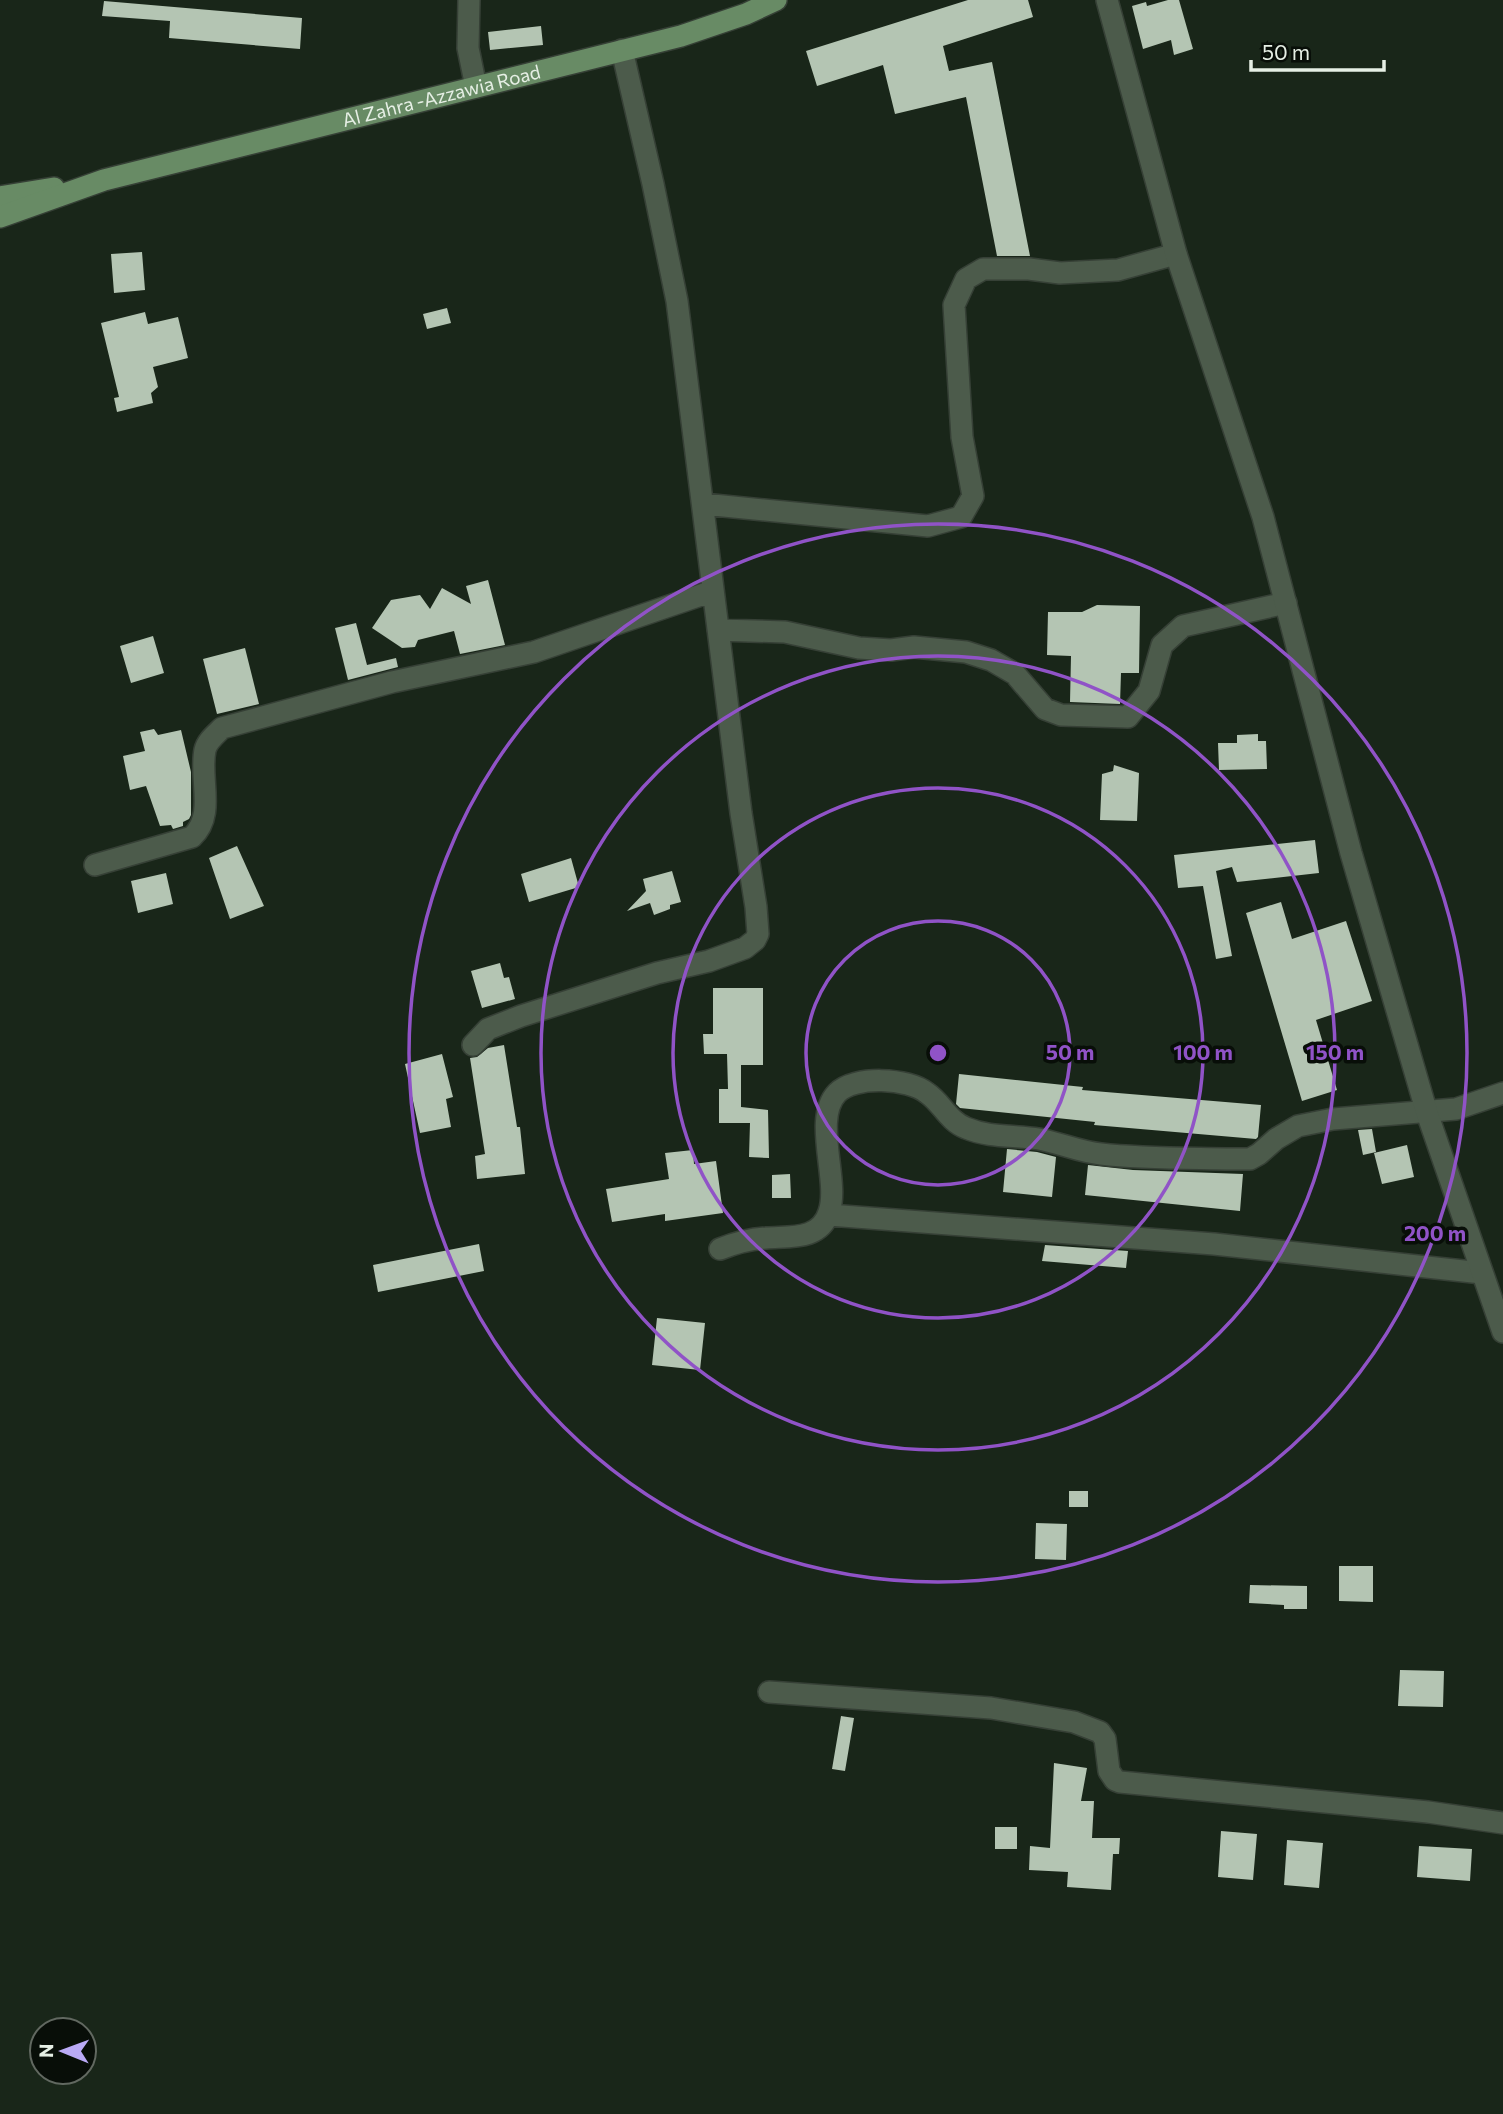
<svg xmlns="http://www.w3.org/2000/svg" width="1503" height="2114" viewBox="0 0 1503 2114" font-family="Commissioner,sans-serif">
	<style>
		.building { fill: #b4c5b3 }
		.lines { fill: none; stroke-linecap: round; stroke-linejoin: round }
		.minor-casing { stroke: #364036; stroke-width: 24 }
		.tertiary-casing { stroke: #364036; stroke-width: 24 }
		.primary-casing { stroke: #364036; stroke-width: 24 }
		.minor { stroke: #4c5b4b; stroke-width: 21 }
		.tertiary { stroke: #4c5b4b; stroke-width: 21 }
		.primary { stroke: #688b65; stroke-width: 21 }
		.ring { fill: none; stroke: #9053c7; stroke-width: 3.5 }
		.labels { text-anchor: middle; stroke-width: 7; stroke-linejoin: round; paint-order: stroke }
		.street-label { font-size: 19px; fill: #e6efe5; stroke: #080e08 }
		.centre { fill: #9053c7; stroke: #080e08; stroke-width: 3.5 }
		.ring-label { font-size: 21px; text-anchor: middle; font-weight: bold; fill: #9053c7; stroke: #080e08; stroke-width: 7; stroke-linejoin: round; paint-order: stroke }
	</style>
	<rect width="100%" height="100%" fill="#192619"/>
	<path class="building" d="M968 0H1028L1033 17 943 46 949 71 992 62 1030 256H997L966 97 895 114 883 65 817 86 806 51Z
		M1168 0H1179L1193 49 1174 55 1171 40 1143 49 1132 6 1146 2 1147 6Z
		M104 1 302 18 300 49 169 38 170 21 102 16Z
		M541 26 543 45 490 50 488 32Z
		M142 252 145 290 114 293 111 254Z
		M447 308 451 323 427 329 423 314Z
		M145 312 148 324 178 317 188 358 153 367 158 387 151 393 153 403 117 412 114 398 119 397 101 323Z
		M488 580 505 645 460 654 454 631 418 640 415 647 402 648 372 628 391 600 420 595 430 609 442 588 471 604 466 586Z
		M1097 605 1140 606 1139 673H1121L1120 704 1070 702 1071 656 1047 655 1048 612H1082Z
		M356 623 367 665 396 658 398 667 348 680 335 628Z
		M153 636 164 673 131 683 120 646Z
		M245 648 259 704 217 714 203 659Z
		M154 729 158 735 181 730 191 772V815L189 819 183 822V826L173 829 171 825 160 826 146 786 130 790 123 756 145 751 140 732Z
		M1258 734V741H1266L1267 769 1219 770 1218 743H1237V735Z
		M1114 765 1139 773 1137 821 1100 820 1102 774 1113 771Z
		M1315 840 1319 873 1237 882 1232 867 1216 871 1232 956 1216 959 1203 886 1178 888 1174 855Z
		M237 846 264 906 230 919 209 858Z
		M571 858 579 887 529 902 521 874Z
		M672 871 681 902 670 905V909L654 915 650 903 627 911 646 891 643 879Z
		M166 873 173 904 138 913 131 881Z
		M1281 902 1292 939 1346 921 1372 1001 1316 1020 1337 1090 1302 1101 1246 913Z
		M500 963 504 978 509 977 515 999 482 1008 471 971Z
		M713 988H763V1065H741V1107L768 1110 769 1158 749 1157 750 1123H719V1089H728L727 1054H704L703 1034H713Z
		M504 1045 517 1127H520L525 1174 477 1179 475 1156 485 1154 470 1058 477 1057 488 1048Z
		M442 1054 453 1097 446 1099 451 1127 420 1133 405 1064Z
		M959 1074 1083 1087 1082 1090 1261 1105 1258 1137 1256 1139 1094 1125 1095 1122 960 1108 956 1104Z
		M1372 1129 1376 1152 1363 1155 1358 1130Z
		M1407 1145 1414 1177 1382 1184 1374 1153Z
		M1007 1149 1037 1152 1056 1157 1052 1197 1003 1192Z
		M693 1150 694 1164 716 1161 723 1213 665 1221V1214L612 1222 606 1189 669 1179 665 1153Z
		M1088 1165 1133 1170 1243 1174 1240 1211 1085 1195Z
		M790 1174 791 1198H772V1175Z
		M479 1244 484 1271 378 1292 373 1265Z
		M1045 1245 1128 1251 1126 1268 1042 1261Z
		M657 1318 705 1323 700 1370 652 1365Z
		M1069 1491H1088V1507H1069Z
		M1036 1523 1067 1524 1066 1560 1035 1559Z
		M1339 1566H1373V1602L1339 1601Z
		M1250 1585 1307 1586V1609H1284V1605L1249 1603Z
		M1400 1670 1444 1671 1443 1707 1398 1706Z
		M841 1716 854 1718 845 1771 832 1769Z
		M1054 1763 1087 1768 1081 1801H1094L1092 1838H1120L1119 1854H1113L1111 1890 1067 1887 1068 1872 1029 1870 1030 1846 1050 1848Z
		M995 1827H1017V1849H995Z
		M1221 1831 1257 1834 1253 1880 1218 1877Z
		M1287 1840 1323 1843 1319 1888 1284 1885Z
		M1419 1846 1472 1849 1470 1881 1417 1877Z"/>
	<g class="lines">
		<defs>
			<path id="minor" d="M469 0 468 48 476 87
				M703 504 928 526 961 517 973 496 962 437 954 305 966 279 983 269H1029L1060 273 1118 270 1176 254
				M718 630 785 632 859 648 891 650 914 647 966 652 991 660 1015 674 1045 709 1061 715 1128 717 1149 691 1162 645 1183 626 1286 603
				M95 865 192 837C216 815 199 779 205 750 207 741 216 734 222 728L392 682 534 652 713 591
				M473 1045 488 1029 521 1016 657 973 709 961 745 948 755 940 758 934 756 907 741 813 677 301 653 184 622 50
				M829 1215 1214 1244 1482 1273
				M720 1249C735 1243 749 1239 766 1238 789 1236 820 1241 829 1212 840 1181 812 1119 837 1093 854 1075 909 1078 927 1093 942 1103 948 1121 966 1128 990 1138 1014 1135 1039 1139 1060 1143 1080 1152 1101 1154 1145 1159 1189 1158 1233 1159H1250L1259 1154 1276 1139 1298 1126 1333 1119 1456 1109 1503 1093
				M769 1692 991 1708 1074 1722 1100 1732 1105 1739 1109 1771 1115 1780 1120 1782 1428 1812 1503 1823"/>
			<path id="tertiary" d="M1107 0 1176 254 1263 517 1351 853 1427 1113 1503 1332"/>
			<g id="primary">
				<path d="M0 197 54 188"/>
				<path id="s1" d="M0 217 104 180 681 36 746 14 776 0"/>
			</g>
		</defs>
		<use href="#minor" class="minor-casing"/>
		<use href="#tertiary" class="tertiary-casing"/>
		<use href="#primary" class="primary-casing"/>
		<use href="#minor" class="minor"/>
		<use href="#tertiary" class="tertiary"/>
		<use href="#primary" class="primary"/>
	</g>
	<g class="ring">
		<circle cx="938" cy="1053" r="132"/>
		<circle cx="938" cy="1053" r="265"/>
		<circle cx="938" cy="1053" r="397"/>
		<circle cx="938" cy="1053" r="529"/>
	</g>
	<g class="labels">
		<g class="street-label">
			<text dy="7" stroke="none"><textPath href="#s1" startOffset="458">Al Zahra -Azzawia Road</textPath></text>
		</g>
	</g>
	<circle cx="938" cy="1053" r="10" class="centre"/>
	<g class="ring-label">
		<text x="1070" y="1060">50 m</text>
		<text x="1203" y="1060">100 m</text>
		<text x="1335" y="1060">150 m</text>
		<text x="1435" y="1241">200 m</text>
	</g>
	<g transform="translate(63 2051) rotate(271)"><circle r="33" fill="#080e08" stroke="#616860" stroke-width="2"/>
	<path d="M0-5L12 26L0 18L-12 26Z" fill="#baaaf6"/>
	<text y="-10" font-size="19" font-weight="bold" text-anchor="middle" fill="#e6efe5">N</text>
	</g>
	<path d="M1251 60v10h133v-10" fill="none" stroke="#e6efe5" stroke-width="3.5"/>
	<text x="1262" y="60" font-size="21" fill="#e6efe5" stroke="#080e08" stroke-width="5" paint-order="stroke">50 m</text>
</svg>
